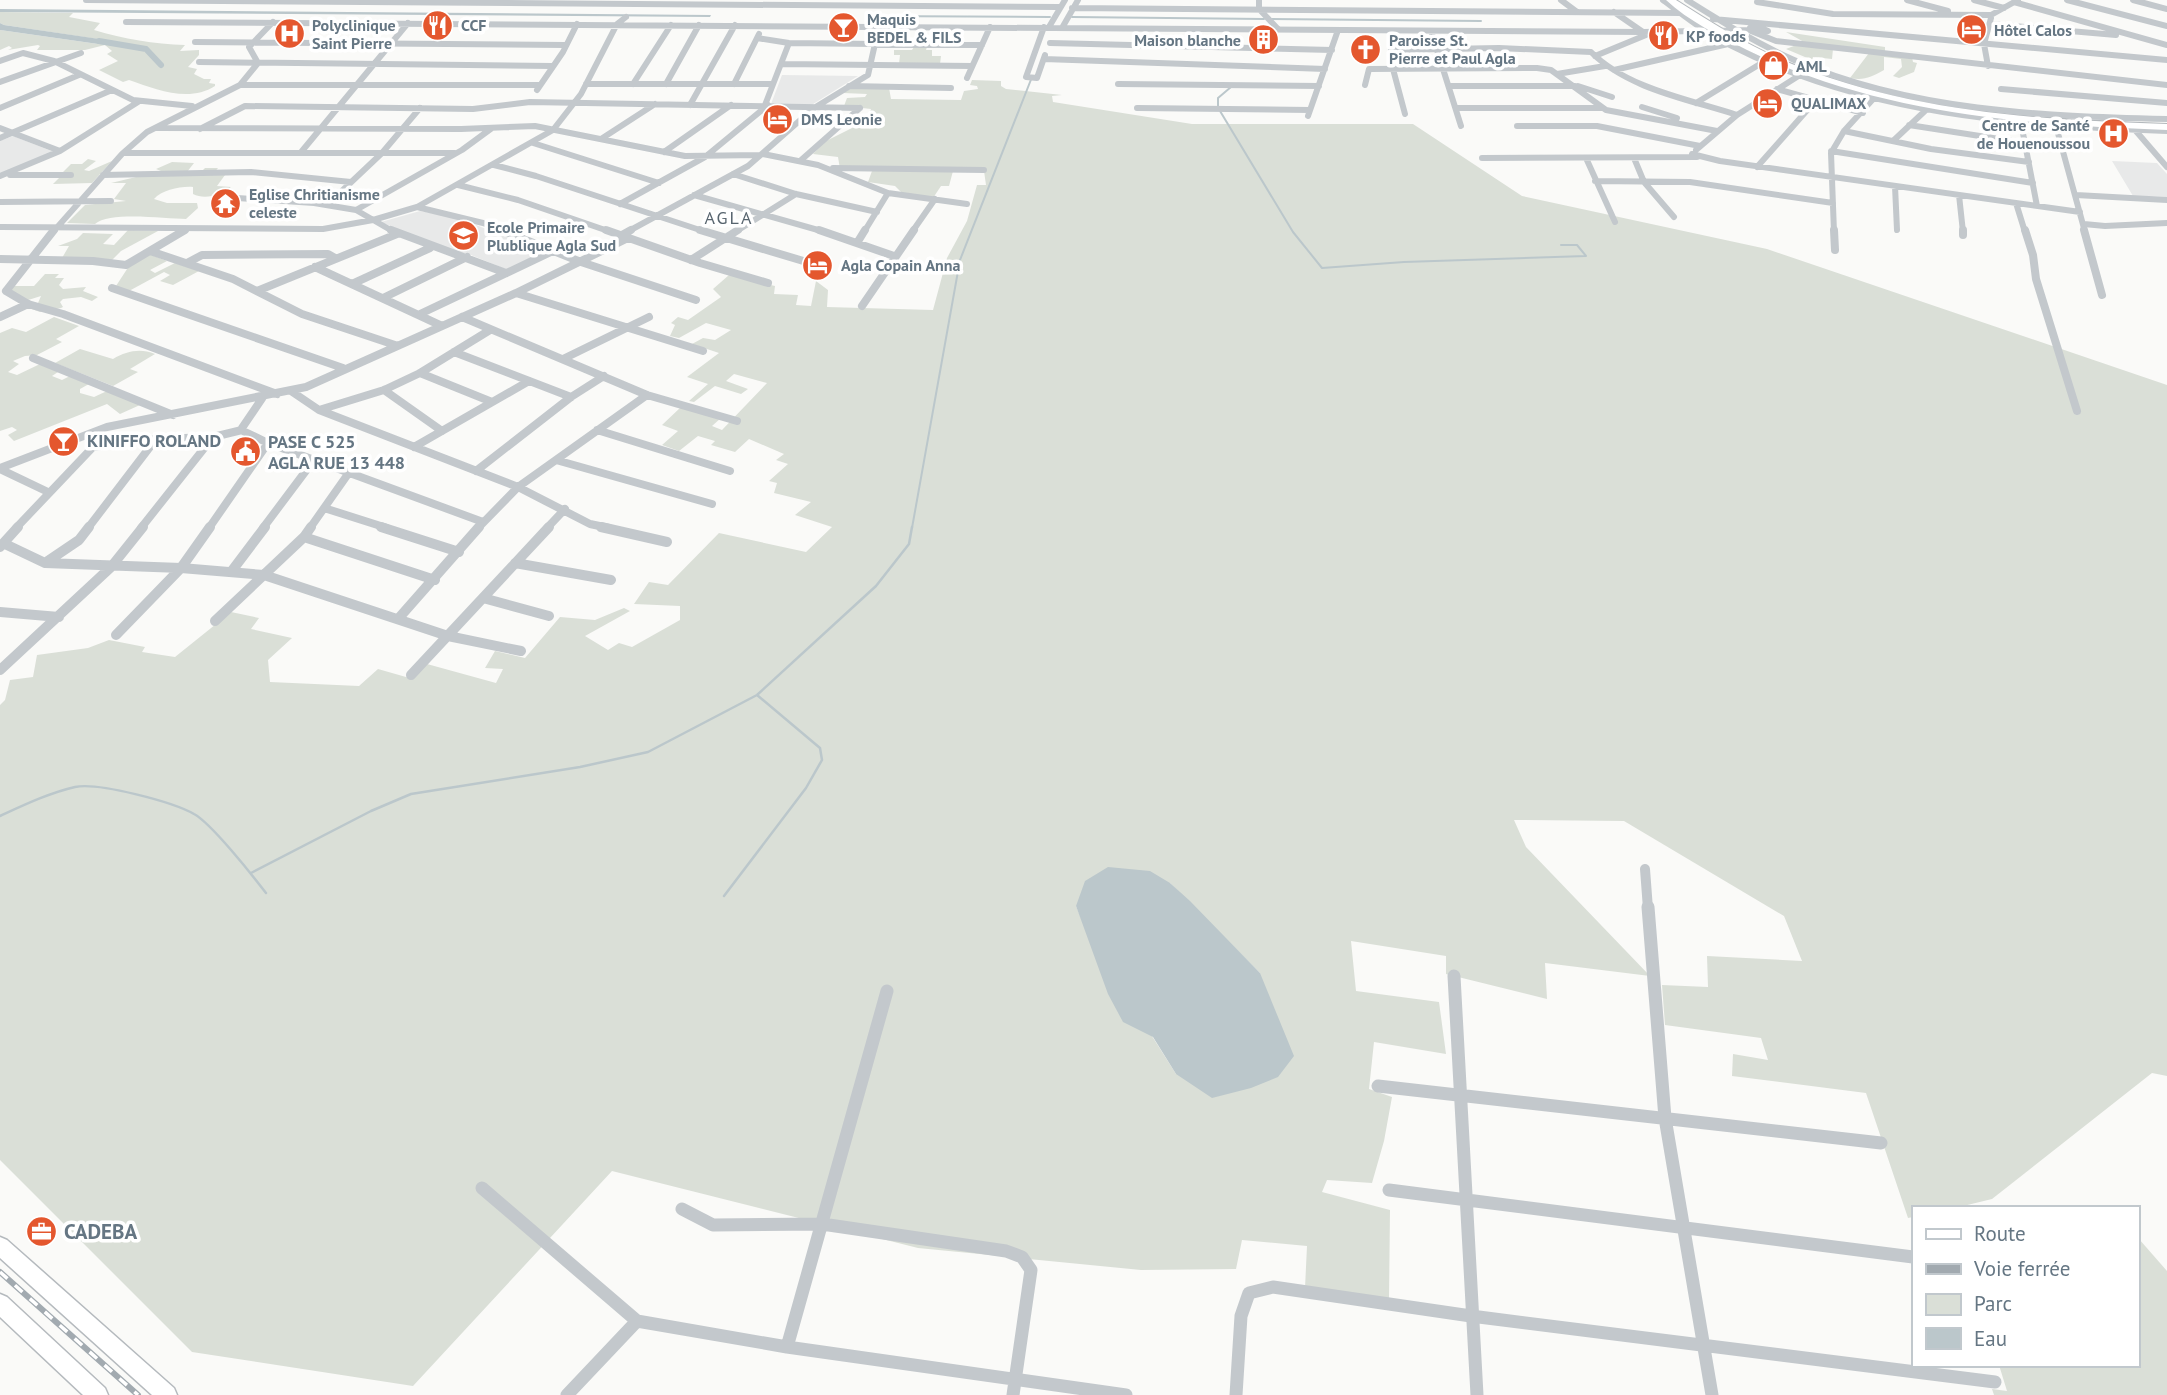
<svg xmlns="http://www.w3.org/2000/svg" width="2167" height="1395" viewBox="0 0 2167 1395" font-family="'PT Sans',sans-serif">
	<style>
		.built { fill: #e8e9e9 }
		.green { fill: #dadfd7; fill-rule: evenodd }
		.water { fill: #bbc7cb }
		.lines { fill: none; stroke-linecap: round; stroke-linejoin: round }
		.stream-far1 { stroke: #bbc7cb; stroke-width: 2 }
		.stream { stroke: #bbc7cb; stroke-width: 2.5 }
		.canal { stroke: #bbc7cb; stroke-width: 6 }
		.major-casing { stroke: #b5babe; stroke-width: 3 }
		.highway-casing { stroke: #b4b9bd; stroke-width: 2 }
		.minor-far3 { stroke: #c3c8cc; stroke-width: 6 }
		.minor-far2 { stroke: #c3c8cc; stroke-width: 8 }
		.minor-far1 { stroke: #c3c8cc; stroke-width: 10 }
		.minor { stroke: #c3c8cc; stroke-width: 13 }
		.major { fill: #fff; fill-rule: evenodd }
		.highway { fill: #fff; fill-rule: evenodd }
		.rail-casing { stroke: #a2aab0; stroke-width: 6 }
		.rail { stroke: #fff; stroke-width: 3.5; stroke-dasharray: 10; stroke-linecap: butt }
		.labels { text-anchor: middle; stroke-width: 7; stroke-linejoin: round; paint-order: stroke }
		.far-poi-label { font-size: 16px; font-weight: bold; fill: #657683; stroke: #fff; text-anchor: start }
		.far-quarter-label { font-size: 18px; letter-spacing: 2px; fill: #57646e; stroke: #fff }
		.poi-label { font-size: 18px; font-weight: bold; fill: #657683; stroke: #fff; text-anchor: start }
		.near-poi-label { font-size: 21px; font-weight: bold; fill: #657683; stroke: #fff; text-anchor: start }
	</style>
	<rect width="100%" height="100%" fill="#fafaf8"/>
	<path class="built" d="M782 75 858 76 810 106 771 104Z
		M13 136 54 152 0 174V141Z
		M2112 161 2157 163 2167 174V197L2133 196Z
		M420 211 458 218 545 252 508 270 471 255 438 247 381 222Z"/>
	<path class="green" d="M0 12 73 13 69 17 100 23 94 30C124 39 154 44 185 45L180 51 199 50V55L188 67 197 69 194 74 204 79H211L209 83 215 84V86C189 103 155 89 129 80L123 82 99 70 118 61 107 54 112 51 105 45 85 50H37L40 46 38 45 8 50 12 48 9 46 0 50V30L105 45 111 41 4 25 0 23Z
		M1786 32 1885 47V52L1912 57 1913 62 1917 63 1914 72 1899 78 1893 76 1902 67 1901 59 1884 57V70C1871 77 1864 81 1850 78L1869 53 1833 49 1832 59 1813 57 1812 60 1786 49 1804 42Z
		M914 47H927L926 50H932V56H941L940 64H899L900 55H894V50H912Z
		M972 80 1001 81V86L1006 89 1062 95 1052 96 1053 102 1192 124H1413L1522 196 1767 249 2167 385V1076L2152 1073 1992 1199 1955 1208H1913V1217L1908 1218 1866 1093 1732 1076 1733 1054 1768 1060 1761 1038 1665 1025 1662 985 1708 987 1707 956 1802 961 1784 916 1624 821 1514 820 1526 847 1650 976 1545 963 1547 999 1446 974V956L1351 941 1356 991 1439 1002 1446 1054 1374 1042 1369 1089 1392 1097 1384 1141 1372 1183 1327 1180 1322 1192 1390 1210 1389 1300 1305 1288 1307 1246 1242 1240 1236 1269 1141 1270 918 1248 612 1171 413 1386 192 1352 0 1160V705L5 700 10 680 33 677 37 655 88 648 109 640 145 647 142 652 175 657 231 612 259 618 251 629 292 638 268 660 270 682 359 686 378 669 413 679 427 664 496 683 503 669 485 668 495 651 525 658 560 617 595 620 624 608 630 611 585 636 608 650 619 643 632 647 680 620V606L634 604 649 582 668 585 719 533 806 552 832 527 795 515 811 502 774 493 777 483 769 481 788 464 776 460 784 454 749 439 735 452 711 445 715 441 698 436 679 451 662 445 678 431 662 425 681 407 721 418 712 426 722 430 767 383 734 374 726 381 748 389 741 394 715 386 694 402 689 401 708 384 687 377 719 353 692 344 703 338 715 340 731 330 706 323 679 338 670 336 675 325 671 323 678 317 688 320 721 297 713 289 729 275 775 286 774 294 798 295 796 305 811 306 816 281 828 290 827 307 933 310 947 258 967 221 977 185H986L984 171H953L949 186H941L933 198 903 194 895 186 868 182 872 171 840 169 838 157 813 154 824 142 852 128 845 125 853 116 868 118 871 109 844 106 847 98 865 97 867 94 843 93 852 88H889L891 99 961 100 964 91 978 89 977 86 970 85ZM1170 883 1260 973 1176 1074 1088 935 1076 906Z
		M88 159 96 161 84 170 89 171 112 161 92 183 53 184 61 176 74 174 62 173 71 164H82Z
		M172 162 194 163 187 172H201L205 168H218L213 174 225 175 217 186 231 187C221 195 205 200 193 194V187C181 186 162 190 154 199L167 203H197L198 208 186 219C166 219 110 211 95 224L67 223 85 205 126 201 114 199 126 183H111L161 171 156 169Z
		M128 230 158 231 121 251 112 260 62 258 69 246H58L77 239 83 233 113 234 103 244 114 245Z
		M149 254 167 261 150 270 155 273 175 263 199 271 173 285 160 281 170 275 164 272 129 291 116 286 129 266Z
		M45 274H59L55 278H64L59 285 63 289 86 287 83 291 98 297 92 301 81 297 63 299 60 302 63 307 61 308 40 312 29 308 38 303 41 296 25 301 11 290 14 286H34Z
		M54 317 79 326 56 339 62 342 37 355 25 356 13 361 19 364 8 372 17 375 40 364 58 372 52 376 62 380 70 376 89 384 80 389V393L94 397 107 391 140 405 120 414 107 404 14 441 8 435 17 430 12 427 0 431V333L12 328 26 332Z
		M80 349 113 359C127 351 140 348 155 354L130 369 138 372 113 386 55 363Z
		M2139 1239 2167 1271V1395H1994L1992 1389 2007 1391 1999 1365H2137Z"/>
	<path class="water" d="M0 9 711 15 710 17 0 12Z
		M0 23 4 25 113 41 105 45 0 30Z
		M1108 867 1150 871 1170 883 1190 901 1260 973 1294 1056 1278 1077 1251 1088 1212 1098 1176 1074 1153 1037 1123 1022 1108 994 1076 906 1085 881Z"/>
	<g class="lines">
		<path class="stream-far1" d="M866 16 1050 17
			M1072 17 1264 19
			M1271 19 1481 21
			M1218 107V98L1231 87
			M1220 111 1293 232 1322 268 1404 262 1586 256 1577 245H1561
			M912 528 960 260 1032 77"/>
		<path class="stream" d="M0 816C24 805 49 793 75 787 98 782 173 802 194 814 211 823 253 876 266 893
			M251 873 371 811 411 794 580 767 648 752 757 695 876 586 909 544 912 527
			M724 896 806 788 822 760 820 748 757 695"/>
		<path class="canal" d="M99 41 146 49 161 65"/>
		<defs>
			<path id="major" d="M0 1237 7 1240 174 1388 177 1395H152L0 1258Z
				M0 1294 7 1297 105 1388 108 1395H83L0 1317Z"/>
			<path id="highway" d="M1666 0H1676C1712 23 1747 45 1787 62 1907 112 2039 120 2167 124V130C2023 125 1878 114 1747 50 1720 36 1688 21 1666 0Z"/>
		</defs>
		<use href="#major" class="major-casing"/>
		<use href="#highway" class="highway-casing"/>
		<path class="minor-far3" d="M86 0 1059 7
			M1259 0V9L1278 29
			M1561 0 1577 12
			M1663 0C1684 16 1706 33 1730 45 1864 114 2018 126 2167 131
			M1687 0C1722 22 1756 43 1794 60 1910 111 2043 116 2167 119
			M1907 0 1948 11
			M1974 0 2004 8
			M2067 0 2167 26
			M2133 0 2167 9
			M1757 2 1833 14 1991 15 2018 0
			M2014 2 2167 45
			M1072 8 1681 13
			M1614 12 1643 32
			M1713 19 2167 60
			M126 22 1643 32 1749 30
			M1990 24 2116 35
			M1044 27 1026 77 1037 78 1045 55
			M1049 27 1065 0
			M1062 28 1078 0
			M1431 31 1461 126
			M1758 33 1768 31 1759 27 1750 28 1751 31 1776 41 2167 85
			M757 38 789 43 875 44
			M195 42 565 45
			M1050 43 1332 50
			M875 45H982
			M1391 50 1499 48 1591 52C1628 89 1688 99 1737 115
			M1595 56 1646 35
			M1044 59 1325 69
			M0 61 23 53 54 61 133 100 192 106
			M199 62 552 66
			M781 64 972 66
			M1988 66 1984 44 1991 18
			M1393 69 1405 114
			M1614 70 1728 44
			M1557 74 1605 66
			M967 78 990 27
			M0 82 81 53
			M586 84H772
			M633 84 671 25
			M666 84 699 25
			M734 84 759 34
			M1118 84 1319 86
			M240 85H540
			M1365 85 1369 69 1537 68 1551 70 1606 110 1717 131
			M849 86 951 88
			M1449 86H1575
			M1578 86 1612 97
			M1777 89 1863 113
			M2001 89 2167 103
			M537 90 563 52 577 24
			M1696 103 1765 61
			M690 105 735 25
			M765 105 789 43
			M1642 107 1677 118
			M0 108 79 75
			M1137 108 1310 110
			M1456 108H1602
			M1308 116 1338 30
			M2021 123 2037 206
			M1909 125 2025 143
			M1517 126H1597L1700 146
			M2056 126 2085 232
			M0 128 60 151
			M157 128 461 129 535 126 685 156 760 155
			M200 129 245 106 473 109 530 102 860 108
			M2135 130 2167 167
			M1844 131 1931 149 2029 162
			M0 138 112 90
			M601 139 655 104
			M1893 141 1927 109
			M533 143 659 183
			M1696 150 1737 115 1800 75
			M302 151 408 23
			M1831 151 2033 183
			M664 152 731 105
			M124 153H455
			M763 154 818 165 888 193 967 204
			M1692 154 1720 161 2080 212
			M1482 158 1697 157
			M1586 158 1615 222
			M1634 158 1644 182 1674 217
			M800 161 860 108
			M494 165 536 176 706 232
			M1757 167 1817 99
			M833 168 984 170
			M733 174 796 194 877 212
			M10 175H71
			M103 175 251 172 351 182
			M0 176 60 151 138 102
			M1595 181 1690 182 1833 203
			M458 185 518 200 611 232
			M1895 186 1897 230
			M694 195 825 232
			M1959 195 1963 232
			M2076 195 2167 200
			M222 197 314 203 356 210
			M0 202 111 201
			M2016 203 2025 232
			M620 204 705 157 768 105
			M327 205 382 153 420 108
			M417 207 483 223 506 232
			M2084 224 2105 226 2167 223
			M0 227 323 229 373 220 417 207 553 130 581 94 617 24 626 17
			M53 232 122 154 147 132 240 85 258 63 249 47 273 22
			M182 232 187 229
			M394 232 356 210 462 150 492 128
			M627 232 748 166 814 108 868 75 879 26
			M735 232 796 194
			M864 232 888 193
			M912 232 935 199
			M1834 232 1831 153 1844 131 1875 97"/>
		<path class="minor-far2" d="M54 230 6 291 28 304 63 314 277 394
			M391 230 506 273
			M501 230 581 262 696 300
			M606 230 700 263 768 283
			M700 230 810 263
			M819 230 894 256
			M1834 230 1835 250
			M1963 230V235
			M2025 230 2033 255 2036 279 2077 411
			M2084 230 2102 295
			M622 235 631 230
			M857 243 865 230
			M150 251 233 279 302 314 398 346
			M0 259 93 261 126 265 185 230
			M691 260 738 230
			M187 263 202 255 328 254 335 258
			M315 267 442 326
			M352 284 430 248
			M112 288 343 368
			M257 291 397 234
			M516 293 703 351
			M383 298 467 257
			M862 306 914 230
			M420 314 553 251
			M0 317 28 304
			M462 317 647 395 737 421
			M454 352 571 397
			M33 358 173 415
			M563 359 649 317
			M420 373 492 402
			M384 390 442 431
			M291 391 319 410 518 487 590 524 609 528
			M263 397 242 428 243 431 268 443 483 522
			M319 410 384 390 420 373 490 330
			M597 430 730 471
			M414 447 529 381
			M556 460 712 504
			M0 468 107 427 306 387 516 293 628 238
			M0 469 48 492
			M476 471 571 397 604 376
			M324 508 387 528
			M16 528 93 447 156 439 213 437 242 430
			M88 528 156 439
			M141 528 213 437
			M209 528 268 443
			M263 528 314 460
			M310 528 348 474
			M478 528 518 487 647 395
			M547 528 565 509"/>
		<path class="minor-far1" d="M381 527 459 552
			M601 527 667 542
			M304 537 435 580
			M5 544 45 563 181 568 264 575 448 636 521 651
			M0 547 18 527
			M45 563 79 540 89 527
			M515 563 611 580
			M231 572 265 527
			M483 598 549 616
			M0 612 59 617
			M398 619 479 527
			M215 621 304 537 311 527
			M116 635 181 568 210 527
			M0 670 111 567 143 527
			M411 675 549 527
			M1645 869 1648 909"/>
		<path class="minor" d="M1648 907 1665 1118 1712 1395
			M1454 976 1477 1395
			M1378 1086 1881 1143
			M482 1188 637 1321 787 1347 1126 1395
			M1389 1190 1913 1257
			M682 1209 713 1225 822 1224 1006 1251 1022 1257 1031 1270 1013 1395
			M787 1347 887 991
			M567 1395 637 1321
			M1236 1395 1241 1316 1249 1293 1273 1287 1471 1316 1995 1382"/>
		<use href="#major" class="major"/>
		<use href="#highway" class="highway"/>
		<defs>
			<path id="rail" d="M0 1272 138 1395"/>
		</defs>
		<use href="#rail" class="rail-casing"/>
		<use href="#rail" class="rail"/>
	</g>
	<defs>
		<symbol id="restaurant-disc" viewBox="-11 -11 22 22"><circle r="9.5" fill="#e4572e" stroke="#fff"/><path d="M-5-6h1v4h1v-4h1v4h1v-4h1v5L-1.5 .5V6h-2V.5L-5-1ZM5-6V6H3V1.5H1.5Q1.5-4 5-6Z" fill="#fff"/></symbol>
		<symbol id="bar-disc" viewBox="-11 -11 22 22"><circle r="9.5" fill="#e4572e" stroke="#fff"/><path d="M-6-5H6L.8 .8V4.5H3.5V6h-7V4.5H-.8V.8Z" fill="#fff"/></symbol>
		<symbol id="hotel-disc" viewBox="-11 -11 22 22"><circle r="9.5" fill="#e4572e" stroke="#fff"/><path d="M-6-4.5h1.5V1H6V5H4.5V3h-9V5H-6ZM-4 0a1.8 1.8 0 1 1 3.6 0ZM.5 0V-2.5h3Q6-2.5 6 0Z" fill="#fff"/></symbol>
		<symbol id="hospital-disc" viewBox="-11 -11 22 22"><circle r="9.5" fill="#e4572e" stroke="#fff"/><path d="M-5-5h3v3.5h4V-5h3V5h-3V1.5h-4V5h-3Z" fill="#fff"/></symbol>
		<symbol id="building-disc" viewBox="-11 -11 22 22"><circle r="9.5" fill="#e4572e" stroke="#fff"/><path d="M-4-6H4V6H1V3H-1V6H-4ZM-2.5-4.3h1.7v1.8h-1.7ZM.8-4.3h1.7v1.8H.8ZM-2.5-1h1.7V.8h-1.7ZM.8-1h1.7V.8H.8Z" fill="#fff"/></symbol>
		<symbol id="church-disc" viewBox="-11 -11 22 22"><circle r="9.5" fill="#e4572e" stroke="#fff"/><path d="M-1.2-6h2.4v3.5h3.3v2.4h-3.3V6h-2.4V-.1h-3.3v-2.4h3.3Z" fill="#fff"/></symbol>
		<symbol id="shop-disc" viewBox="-11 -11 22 22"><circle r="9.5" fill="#e4572e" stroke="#fff"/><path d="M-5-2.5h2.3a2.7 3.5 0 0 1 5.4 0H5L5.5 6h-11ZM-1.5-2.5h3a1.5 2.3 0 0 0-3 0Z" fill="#fff"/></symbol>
		<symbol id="temple-disc" viewBox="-11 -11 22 22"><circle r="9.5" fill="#e4572e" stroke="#fff"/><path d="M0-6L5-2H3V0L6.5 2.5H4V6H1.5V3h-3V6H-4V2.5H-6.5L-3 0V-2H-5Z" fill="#fff"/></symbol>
		<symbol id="school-disc" viewBox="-11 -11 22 22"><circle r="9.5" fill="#e4572e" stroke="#fff"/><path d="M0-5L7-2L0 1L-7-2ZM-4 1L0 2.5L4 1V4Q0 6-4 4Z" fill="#fff"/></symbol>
		<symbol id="civic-disc" viewBox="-11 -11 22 22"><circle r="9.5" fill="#e4572e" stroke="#fff"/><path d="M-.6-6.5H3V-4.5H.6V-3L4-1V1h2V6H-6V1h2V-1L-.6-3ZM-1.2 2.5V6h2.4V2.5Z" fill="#fff"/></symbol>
		<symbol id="office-disc" viewBox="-11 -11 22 22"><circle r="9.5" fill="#e4572e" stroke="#fff"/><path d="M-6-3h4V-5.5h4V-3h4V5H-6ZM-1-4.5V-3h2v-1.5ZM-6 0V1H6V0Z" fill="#fff"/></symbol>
	</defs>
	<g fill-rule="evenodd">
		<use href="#restaurant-disc" x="420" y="8" width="35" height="35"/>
		<use href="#bar-disc" x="826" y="10" width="35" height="35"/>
		<use href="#hotel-disc" x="1954" y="12" width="35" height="35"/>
		<use href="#hospital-disc" x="272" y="16" width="35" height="35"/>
		<use href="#restaurant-disc" x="1646" y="18" width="35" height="35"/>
		<use href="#building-disc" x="1246" y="22" width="35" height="35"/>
		<use href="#church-disc" x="1348" y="32" width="35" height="35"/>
		<use href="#shop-disc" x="1756" y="48" width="35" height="35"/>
		<use href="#hotel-disc" x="1750" y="86" width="35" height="35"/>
		<use href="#hotel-disc" x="760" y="102" width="35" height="35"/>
		<use href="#hospital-disc" x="2096" y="116" width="35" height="35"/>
		<use href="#temple-disc" x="208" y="186" width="35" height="35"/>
		<use href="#school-disc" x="446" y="218" width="35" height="35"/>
		<use href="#hotel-disc" x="800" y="248" width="35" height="35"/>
		<use href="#bar-disc" x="46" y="424" width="35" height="35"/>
		<use href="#civic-disc" x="228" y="434" width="35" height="35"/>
		<use href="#office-disc" x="24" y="1214" width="35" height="35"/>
	</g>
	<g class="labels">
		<g class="far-poi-label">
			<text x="867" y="25">Maquis<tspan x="867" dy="18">BEDEL &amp; FILS</tspan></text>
			<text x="312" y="31">Polyclinique<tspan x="312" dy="18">Saint Pierre</tspan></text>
			<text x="461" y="31">CCF</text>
			<text x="1994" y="36">Hôtel Calos</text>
			<text x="1686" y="42">KP foods</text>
			<text x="1241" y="46" text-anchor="end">Maison blanche</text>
			<text x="1389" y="46">Paroisse St.<tspan x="1389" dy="18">Pierre et Paul Agla</tspan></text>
			<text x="1796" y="72">AML</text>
			<text x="1791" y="109">QUALIMAX</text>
			<text x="801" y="125">DMS Leonie</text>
			<text x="2090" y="131" text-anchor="end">Centre de Santé<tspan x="2090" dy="18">de Houenoussou</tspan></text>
			<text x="249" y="200">Eglise Chritianisme<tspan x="249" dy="18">celeste</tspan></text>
			<text x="487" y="233">Ecole Primaire<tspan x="487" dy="18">Plublique Agla Sud</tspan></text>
			<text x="841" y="271">Agla Copain Anna</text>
		</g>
		<g class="far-quarter-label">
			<text x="729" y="224">AGLA</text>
		</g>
		<g class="poi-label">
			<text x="87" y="447">KINIFFO ROLAND</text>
			<text x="268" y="448">PASE C 525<tspan x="268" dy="21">AGLA RUE 13 448</tspan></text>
		</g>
		<g class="near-poi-label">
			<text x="64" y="1239">CADEBA</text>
		</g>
	</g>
	<rect x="1912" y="1206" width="228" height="161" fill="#ffffff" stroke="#c1c8cd" stroke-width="2"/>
	<rect x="1926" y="1229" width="35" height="10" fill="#ffffff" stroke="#c1c8cd" stroke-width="2"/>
	<text x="1974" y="1241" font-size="21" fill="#657683">Route</text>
	<rect x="1926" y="1264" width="35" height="10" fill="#a2aab0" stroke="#c1c8cd" stroke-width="2"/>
	<text x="1974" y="1276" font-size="21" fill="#657683">Voie ferrée</text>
	<rect x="1926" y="1294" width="35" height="21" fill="#dadfd7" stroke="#c1c8cd" stroke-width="2"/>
	<text x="1974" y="1311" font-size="21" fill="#657683">Parc</text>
	<rect x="1926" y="1328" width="35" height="21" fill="#bbc7cb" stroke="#c1c8cd" stroke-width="2"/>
	<text x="1974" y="1346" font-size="21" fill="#657683">Eau</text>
</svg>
